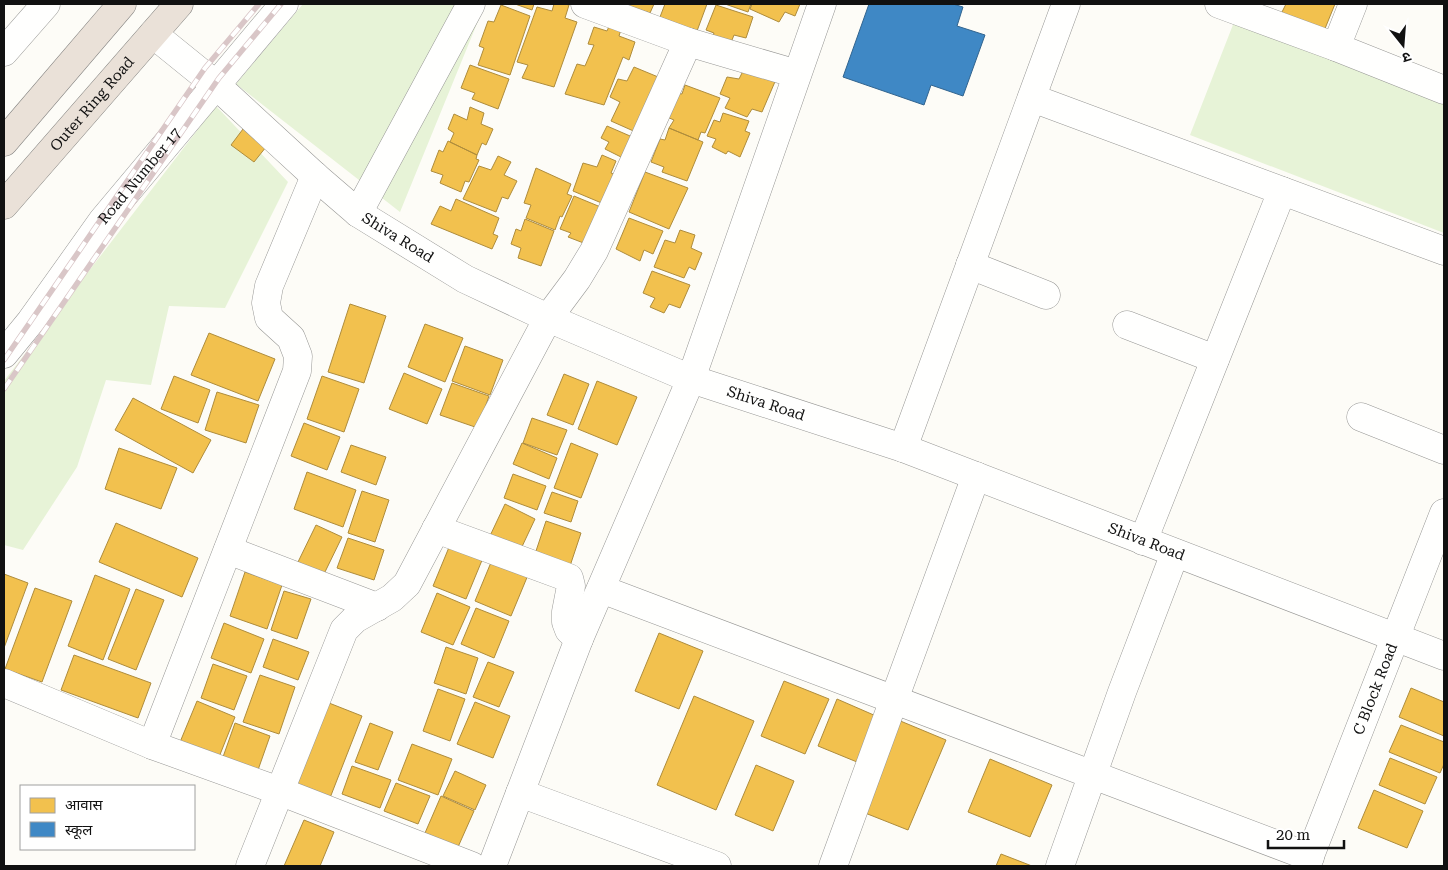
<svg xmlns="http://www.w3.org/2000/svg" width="1448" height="870" viewBox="0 0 1448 870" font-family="'Roboto Serif','Noto Sans Devanagari',serif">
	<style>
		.green { fill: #e7f3d7 }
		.homes { fill: #f2c14e; stroke: #ae8c3c }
		.schools { fill: #3f88c5; stroke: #31648f }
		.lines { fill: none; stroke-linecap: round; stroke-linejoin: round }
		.minor-casing { stroke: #979795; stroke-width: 29 }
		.highway-casing { stroke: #858482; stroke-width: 29 }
		.minor { stroke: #fffffe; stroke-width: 28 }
		.highway { stroke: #eae1d8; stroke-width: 28 }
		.rail-casing { stroke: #d9c6c7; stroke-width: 5.5 }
		.rail { stroke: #fff; stroke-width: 4; stroke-dasharray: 11; stroke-linecap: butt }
		.labels { text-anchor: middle; stroke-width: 5; stroke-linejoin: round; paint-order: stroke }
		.street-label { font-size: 15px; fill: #111; stroke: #fff }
	</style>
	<rect width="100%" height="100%" fill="#fdfcf7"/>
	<path class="green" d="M303 4H485L400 212 236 84Z
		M1236 17 1444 97V233L1190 135Z
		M216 106 288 182 225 308 169 306 151 385 106 380 77 467 23 550 4 545V381Z"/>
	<path class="homes" d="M515 4H534L532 10Z
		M554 4H565L569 5 565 18 577 22 554 87 522 78 528 65 517 62 537 7 552 11Z
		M622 4H654L650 13Z
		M665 4H707L697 31 660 17Z
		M725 4H751L748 12Z
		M752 4H800L795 16 785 12 779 22 750 9Z
		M1286 4H1335L1324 31 1281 14Z
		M501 5 530 16 510 75 478 65 484 48 479 46 488 21 494 22Z
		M716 5 753 17 746 38 734 35 730 45 712 38 714 33 706 30Z
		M611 22 622 26 619 36 635 42 629 60 623 57 604 105 565 94 577 64 585 66 594 45 588 44 594 27 607 31Z
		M470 65 509 79 498 109 472 99 475 93 461 88Z
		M746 65 777 77 762 112 752 109 747 117 725 108 730 98 720 94 727 77 739 79Z
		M634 67 663 79 638 133 611 121 620 102 610 97 618 79 627 81Z
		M685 85 720 98 705 133 701 132 698 140 669 128 674 120 667 117 676 93 682 94Z
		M470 107 484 113 481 124 493 129 486 145 482 143 477 155 450 142 454 133 448 129 454 114 467 120Z
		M723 113 749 121 745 131 750 133 740 157 728 151 726 154 712 147 716 139 707 136 714 120 720 122Z
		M607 126 637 139 627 160 605 149 609 142 601 138Z
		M669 128 703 142 687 181 662 172 664 167 651 162 660 139 665 140Z
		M243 129 266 147 254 162 231 145Z
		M448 141 477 155 476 159 479 160 469 182 465 181 461 192 440 183 443 175 431 171 439 150 443 152Z
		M602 155 616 161 611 173 621 177 604 204 573 191 583 163 597 167Z
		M498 156 511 162 504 175 517 181 508 199 502 197 496 212 463 199 479 166 491 170Z
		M536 168 571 184 567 194 572 196 562 217 560 216 555 230 526 218 531 205 524 203Z
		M645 172 688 188 669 229 629 212Z
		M574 196 603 208 594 247 568 237 571 233 560 229Z
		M456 199 499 218 493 234 498 236 492 249 431 224 440 206 451 211Z
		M629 218 663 231 653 254 644 250 640 261 616 249Z
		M525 219 554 231 541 266 518 258 521 248 511 244 516 229 521 231Z
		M680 230 695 235 691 248 702 253 695 270 689 267 684 278 654 267 665 240 675 243Z
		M652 271 690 285 680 308 669 304 664 313 650 307 655 298 643 293Z
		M350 304 386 316 364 383 328 372Z
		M425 324 463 338 445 382 408 367Z
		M209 333 275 359 258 401 191 375Z
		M465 346 503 360 490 395 452 381Z
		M404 373 442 389 427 424 389 409Z
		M564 374 589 384 573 425 547 415Z
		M174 376 210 390 198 423 161 409Z
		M322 376 359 389 344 432 307 419Z
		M597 381 637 397 617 445 578 429Z
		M452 383 489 396 478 428 440 415Z
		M217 392 259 405 246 443 205 430Z
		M133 398 211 440 193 473 115 430Z
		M532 418 567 430 557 455 523 443Z
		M304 423 340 437 327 470 291 456Z
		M522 443 557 458 549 479 513 464Z
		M571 443 598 454 581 498 554 488Z
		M351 445 386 457 376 485 341 472Z
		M119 448 177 468 161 509 105 489Z
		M307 472 356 490 343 527 294 509Z
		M513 474 546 486 537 510 504 498Z
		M362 491 389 500 375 542 348 533Z
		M552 492 578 501 571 522 544 513Z
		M505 504 535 519 519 553 489 538Z
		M546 521 581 533 568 572 533 560Z
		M116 523 198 558 182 597 99 562Z
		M316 525 342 537 324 574 298 562Z
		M348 538 384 550 374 580 337 568Z
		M452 540 485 553 466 599 433 586Z
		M492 560 528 575 511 616 475 601Z
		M245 572 282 585 267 629 230 616Z
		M4 574 28 583 4 648Z
		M95 575 130 589 103 660 68 646Z
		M35 588 72 601 42 682 5 669Z
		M136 589 164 600 136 670 108 659Z
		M284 591 311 599 297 639 271 630Z
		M437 593 470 607 453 645 421 632Z
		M476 608 509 621 494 658 461 644Z
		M224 623 264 639 251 673 211 658Z
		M659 633 703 651 679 709 635 691Z
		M273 639 309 652 298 680 263 667Z
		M446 647 478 658 466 694 434 683Z
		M74 655 151 683 138 718 61 690Z
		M488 662 514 672 499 707 473 697Z
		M213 664 247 676 234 710 201 698Z
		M260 675 295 687 279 734 243 722Z
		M784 681 829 699 805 754 761 736Z
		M1411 688 1444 702V736L1399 717Z
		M438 689 465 699 450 741 423 731Z
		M694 696 754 721 716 810 657 785Z
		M837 699 876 716 857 762 818 746Z
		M197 701 235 717 217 762 178 747Z
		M475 702 510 716 493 758 457 744Z
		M329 703 362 716 328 803 295 790Z
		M898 720 946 740 908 830 860 811Z
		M235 723 270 736 258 770 223 757Z
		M370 723 393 732 378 770 355 762Z
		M1401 725 1444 742V764L1440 773 1389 752Z
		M412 744 452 759 438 795 398 780Z
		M1390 758 1437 777 1425 804 1379 785Z
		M990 759 1052 785 1030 837 968 812Z
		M756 765 794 781 773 831 735 815Z
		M352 766 391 780 380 808 342 794Z
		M455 771 486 785 475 810 443 796Z
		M396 783 430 796 418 824 384 811Z
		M1374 790 1423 811 1407 848 1358 828Z
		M441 796 474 811 458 847 425 833Z
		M304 820 334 832 320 866H284Z
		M1001 854 1032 866H996Z"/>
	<path class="schools" d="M869 4H953L963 7 957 26 985 35 963 96 931 85 924 105 843 77Z"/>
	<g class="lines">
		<defs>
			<g id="minor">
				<path d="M585 4 688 42 797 74"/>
				<path d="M1219 4 1336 47 1444 90"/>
				<path id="s1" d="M153 34 216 85 315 176 358 213 465 279 548 318 691 379 903 448 1444 656"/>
				<path d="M1336 47 1353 4"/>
				<path d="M4 52 46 4"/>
				<path d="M1032 98 1444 251"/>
				<path d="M358 213 471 4"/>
				<path d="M970 265 1046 295"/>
				<path d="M1127 325 1215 359"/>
				<path id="s2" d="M4 354 31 321 103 220 284 4"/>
				<path d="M1361 417 1444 450"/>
				<path d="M903 448 1066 4"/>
				<path d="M436 529 569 578 571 586 566 612V622L569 630 579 639"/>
				<path d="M1143 541 1282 191"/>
				<path d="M228 550 377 607"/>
				<path d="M601 589 1310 857"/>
				<path d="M4 683 152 745 279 791 472 866"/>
				<path d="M152 745 297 371 298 356 291 338 269 318 266 303 269 286 315 176"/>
				<path d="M520 793 717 866"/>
				<path d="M250 866 344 630 355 619 392 598 407 584 548 318 577 279 594 251 688 42"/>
				<path d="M492 866 579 639 691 379 822 4"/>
				<path d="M833 866 976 476"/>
				<path d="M1060 866 1122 692 1175 553"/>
				<path id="s3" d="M1306 866 1444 513"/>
			</g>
			<g id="highway">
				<path d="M4 142 122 4"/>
				<path id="s4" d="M4 205 179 4"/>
			</g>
		</defs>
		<use href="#minor" class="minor-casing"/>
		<use href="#highway" class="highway-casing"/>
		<use href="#minor" class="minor"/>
		<use href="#highway" class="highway"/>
		<defs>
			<path id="rail" d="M4 360 205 68 259 4
				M4 389 219 78 281 4"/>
		</defs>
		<use href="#rail" class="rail-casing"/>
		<use href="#rail" class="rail"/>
	</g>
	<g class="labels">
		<g class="street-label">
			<text dy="5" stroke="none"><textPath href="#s4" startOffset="134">Outer Ring Road</textPath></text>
			<text dy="5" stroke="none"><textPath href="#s2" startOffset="224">Road Number 17</textPath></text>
			<text dy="5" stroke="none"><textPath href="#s1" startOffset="319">Shiva Road</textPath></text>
			<text dy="5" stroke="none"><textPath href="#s1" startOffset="724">Shiva Road</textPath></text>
			<text dy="5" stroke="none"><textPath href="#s1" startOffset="1129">Shiva Road</textPath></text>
			<text dy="5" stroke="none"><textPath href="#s3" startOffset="190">C Block Road</textPath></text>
		</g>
	</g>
	<rect width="1448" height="870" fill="none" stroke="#111111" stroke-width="10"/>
	<rect x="20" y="785" width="175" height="65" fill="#ffffff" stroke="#a0a0a0"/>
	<rect x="30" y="798" width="25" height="15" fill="#f2c14e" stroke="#a0a0a0"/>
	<text x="65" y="810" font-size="15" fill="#111111">आवास</text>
	<rect x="30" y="822" width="25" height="15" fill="#3f88c5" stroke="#a0a0a0"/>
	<text x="65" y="835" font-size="15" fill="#111111">स्कूल</text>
	<g transform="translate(1403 45) rotate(163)" stroke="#ffffff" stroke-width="4" paint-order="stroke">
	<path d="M0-4L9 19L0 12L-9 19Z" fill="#111111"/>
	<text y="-8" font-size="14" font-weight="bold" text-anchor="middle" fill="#111111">उ</text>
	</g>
	<path d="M1268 840v8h76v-8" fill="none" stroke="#111111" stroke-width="2.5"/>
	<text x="1276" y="840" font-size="15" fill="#111111" stroke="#ffffff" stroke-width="4" paint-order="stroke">20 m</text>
</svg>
